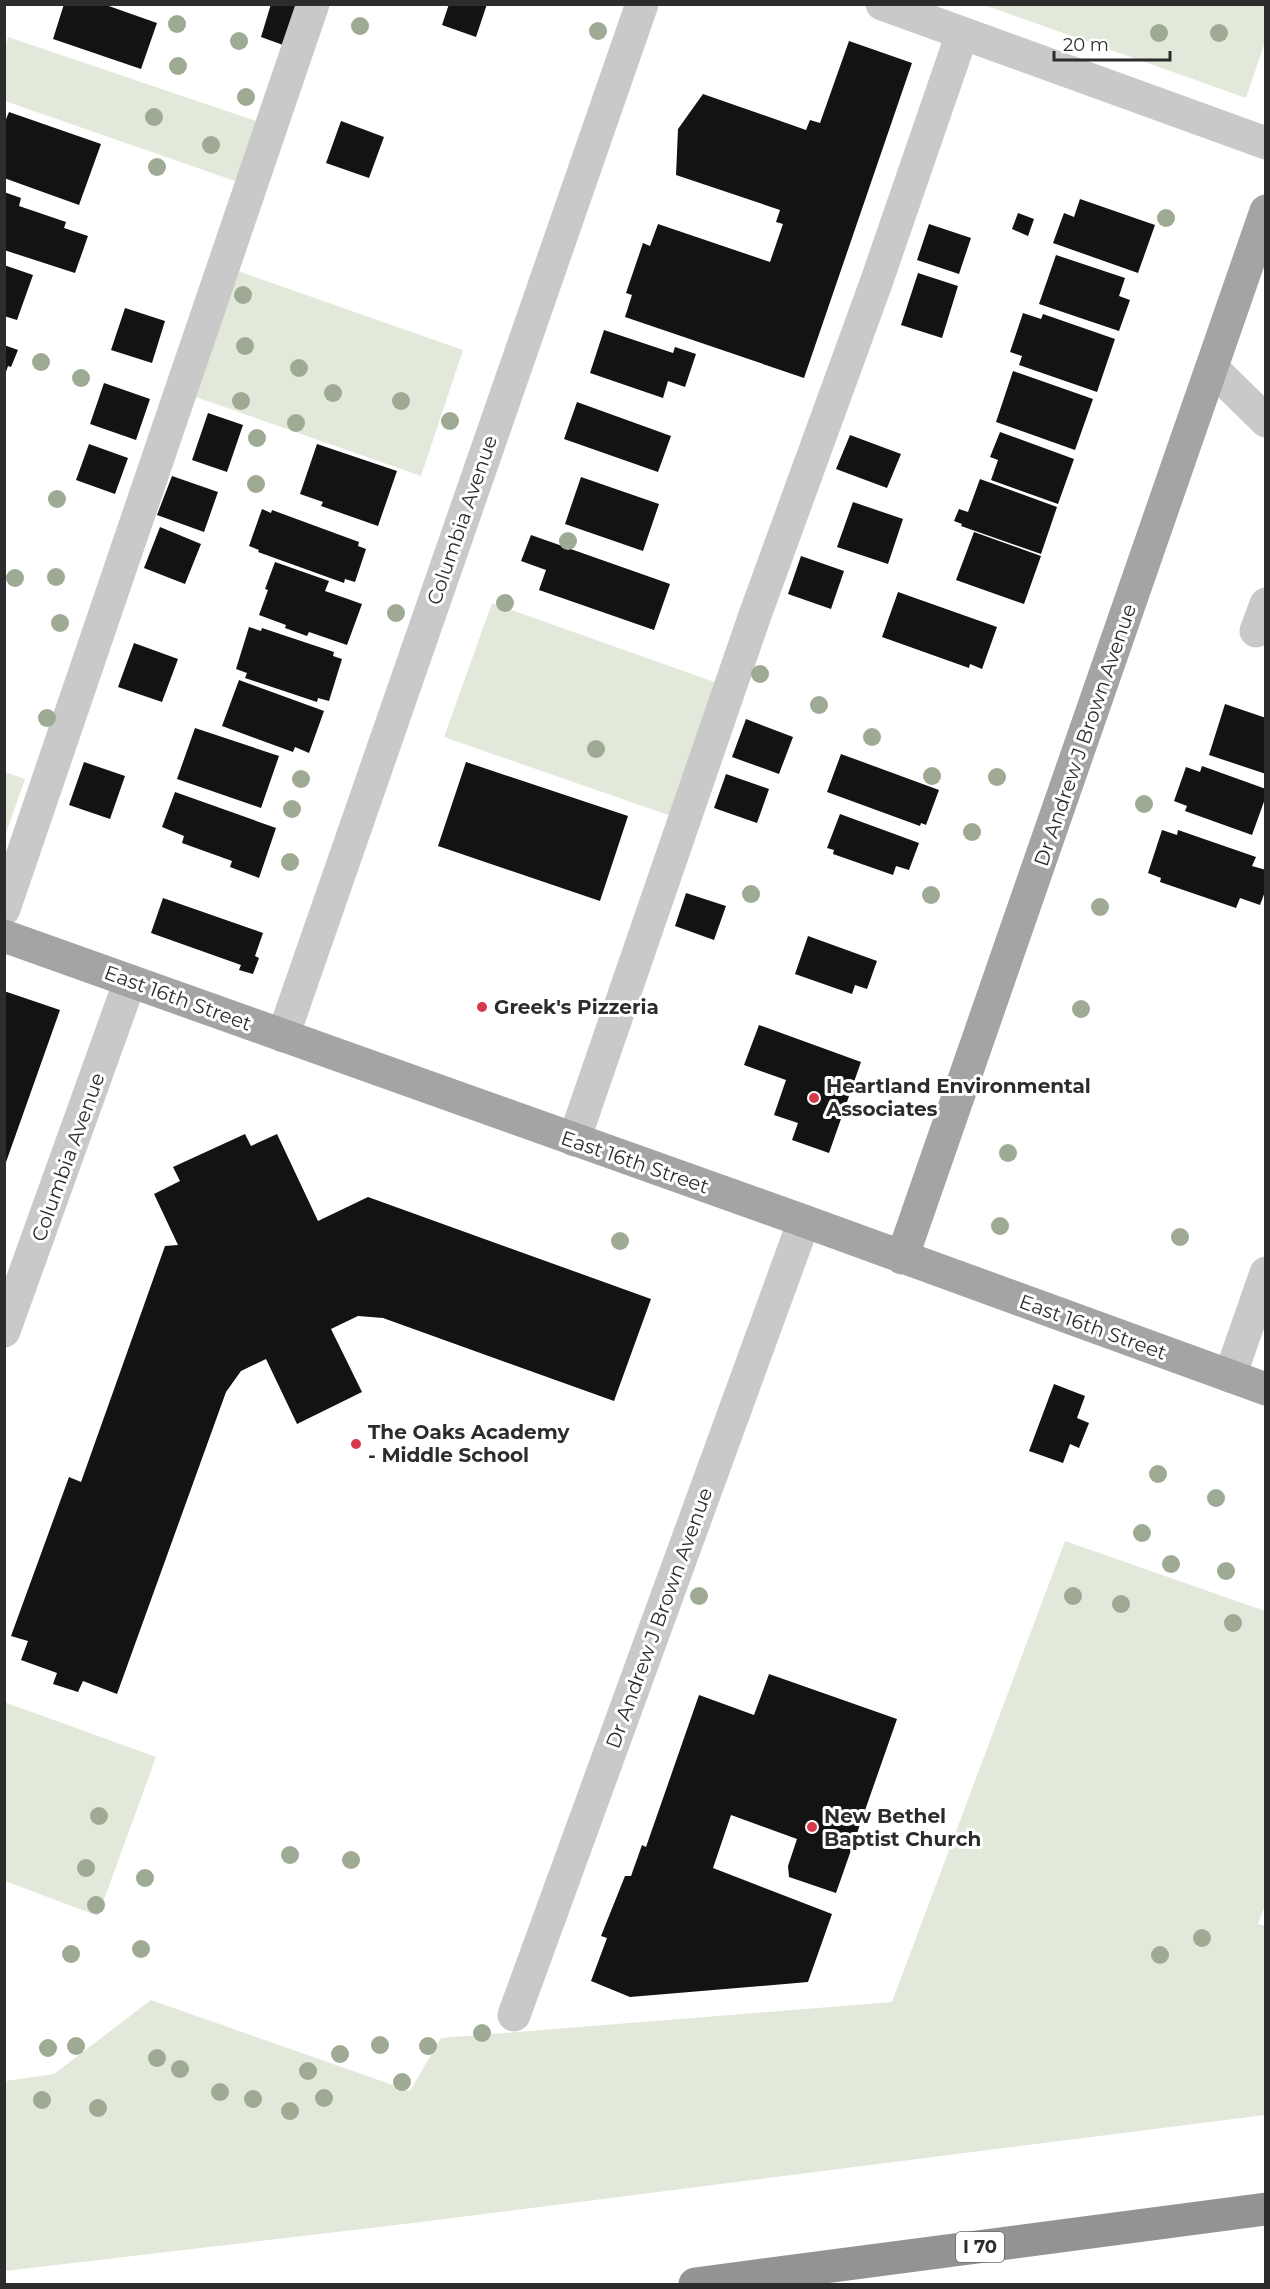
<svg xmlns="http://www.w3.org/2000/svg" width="1270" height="2289" viewBox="0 0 1270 2289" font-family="Montserrat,sans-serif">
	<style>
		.green { fill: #e2e9da }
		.building { fill: #131313 }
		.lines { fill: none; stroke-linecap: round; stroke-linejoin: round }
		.minor { stroke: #c9c9c9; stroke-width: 33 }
		.major { stroke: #a4a4a4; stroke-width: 33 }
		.highway { stroke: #939393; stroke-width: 33 }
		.tree { fill: #9faa94 }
		.poi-dot { fill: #d83949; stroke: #fff; stroke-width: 2 }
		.labels { text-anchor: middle; stroke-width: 6; stroke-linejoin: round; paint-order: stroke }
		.shield { fill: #fff; stroke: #6b6b6b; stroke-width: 1.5 }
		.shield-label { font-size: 18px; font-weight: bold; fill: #2c2c2c }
		.street-label { font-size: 20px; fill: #2c2c2c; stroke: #fff }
		.poi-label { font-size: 20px; font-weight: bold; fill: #2c2c2c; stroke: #fff; text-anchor: start }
	</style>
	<rect width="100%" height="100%" fill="#fff"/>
	<path class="green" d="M984 5H1265V42L1246 98Z
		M8 37 259 122 238 182 5 101V47Z
		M235 270 463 350 421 476 193 396Z
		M492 603 720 684 674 817 444 737Z
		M5 772 25 779 5 836 4 772Z
		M1065 1541 1265 1611 1266 1902 1258 1924 1266 1926 1265 2115 421 2222 5 2271V2081L54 2074 151 2000 410 2091 441 2038 892 2002Z
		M4 1702 156 1757 98 1916 5 1881Z"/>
	<path class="building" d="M64 4H103L157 23 141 69 53 39Z
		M271 4 296 6 283 45 261 37Z
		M449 4H487L476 37 442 25Z
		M849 41 912 63 804 378 625 317 632 295 626 293 643 243 650 246 658 224 770 262 783 224 776 222 780 210 676 175 678 129 703 94 806 130 810 120 820 123Z
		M9 112 101 144 79 205 4 178V124Z
		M341 121 384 137 369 178 326 163Z
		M4 192 21 198 19 206 66 222 64 228 88 236 75 273 4 250Z
		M1080 199 1155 225 1138 273 1053 243 1064 213 1074 217Z
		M1018 213 1034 219 1028 236 1012 229Z
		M929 224 971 238 959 274 917 260Z
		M1056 255 1125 278 1119 296 1130 300 1119 331 1039 304Z
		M4 265 33 275 17 320 4 316Z
		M918 273 958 286 942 338 901 325Z
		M125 308 165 321 152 363 111 350Z
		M1023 313 1041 319 1043 314 1115 339 1097 392 1019 365 1022 356 1010 352Z
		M604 330 673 353 675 347 696 354 685 387 668 381 663 398 590 373Z
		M4 345 18 350 11 367 8 366 5 375Z
		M1013 371 1093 399 1075 450 996 422Z
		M104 383 150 399 136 440 90 424Z
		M577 402 671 436 658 472 564 439Z
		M208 413 243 425 227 472 192 460Z
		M1000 432 1074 459 1058 504 991 480 998 460 990 457Z
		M850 435 901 454 887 488 836 469Z
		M89 444 128 458 115 494 76 480Z
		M317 444 397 471 378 526 321 506 323 502 300 494Z
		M172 476 218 492 204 532 157 515Z
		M581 477 659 504 643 551 565 524Z
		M980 479 1057 507 1041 554 961 526 962 524 954 521 959 509 968 512Z
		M853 502 903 519 888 564 837 547Z
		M262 509 271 513 272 510 359 542 358 546 366 549 355 582 345 579 344 583 258 552 259 550 249 546Z
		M160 527 201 544 185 584 144 568Z
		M974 532 1041 556 1024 604 956 580Z
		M531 535 670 584 654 630 539 590 546 570 521 561Z
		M801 556 844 571 831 609 788 594Z
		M275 562 329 581 325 591 362 604 347 645 309 632 307 636 285 628 286 625 259 615 268 590 265 589Z
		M898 592 997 627 982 669 970 664 969 668 882 637Z
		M249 627 261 631 262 628 334 652 333 656 342 659 329 701 318 698 317 702 245 678 247 673 236 669Z
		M134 643 178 659 162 702 118 687Z
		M239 680 324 711 309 753 295 747 293 752 222 726Z
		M1225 704 1266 718V774L1209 755Z
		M746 719 793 737 779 774 732 757Z
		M195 728 279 756 261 808 177 779Z
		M841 754 939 790 926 825 921 823 920 826 827 792Z
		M84 762 125 776 110 819 69 805Z
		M466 762 628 816 600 901 438 846Z
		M1202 766 1266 789V796L1252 835 1185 811 1187 806 1174 801 1186 767 1200 772Z
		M726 774 769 789 757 823 714 808Z
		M175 792 276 828 259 878 230 867 232 861 182 843 184 836 162 827Z
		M840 814 919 843 909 870 896 866 893 875 833 854 834 850 827 848Z
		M1162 830 1177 835 1178 830 1256 857 1252 866 1266 870V889L1260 905 1240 898 1236 908 1160 882 1161 878 1148 873Z
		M686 893 726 906 714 940 675 926Z
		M163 898 263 933 255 956 259 958 253 974 239 970 241 965 151 933Z
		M808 936 877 961 867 989 855 985 852 994 795 974Z
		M4 991 60 1010 5 1165H4Z
		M759 1025 861 1062 829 1153 792 1140 798 1123 774 1115 786 1080 744 1065Z
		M245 1134 251 1146 277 1134 318 1221 368 1197 651 1299 614 1401 383 1318 358 1316 331 1329 362 1392 297 1424 266 1359 241 1371 226 1392 117 1694 83 1681 78 1692 53 1684 57 1673 21 1660 28 1641 11 1636 69 1477 81 1482 165 1246 178 1245 154 1194 180 1181 173 1167Z
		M1054 1384 1085 1396 1077 1418 1089 1423 1079 1448 1070 1444 1063 1463 1029 1451Z
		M769 1674 897 1719 836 1893 789 1877 788 1866 797 1839 731 1815 713 1868 832 1914 808 1982 630 1997 591 1981 607 1938 601 1936 625 1876H631L642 1845 646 1847 699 1695 754 1715Z"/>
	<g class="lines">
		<path class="minor" d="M882 4 1266 143
			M1212 368 1266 421
			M1256 631 1266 604
			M4 909 313 4
			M283 1036 642 4
			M574 1140 755 615 876 283 962 34
			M4 1331 130 981
			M1230 1376 1266 1273
			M514 2015 804 1221"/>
		<path class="major" d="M4 936 804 1221 1266 1389
			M902 1258 1266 211"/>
		<path class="highway" d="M695 2284 1266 2209"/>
	</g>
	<g class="tree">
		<circle cx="177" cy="24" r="9"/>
		<circle cx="360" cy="26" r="9"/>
		<circle cx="598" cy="31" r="9"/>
		<circle cx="1159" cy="33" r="9"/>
		<circle cx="1219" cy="33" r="9"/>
		<circle cx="239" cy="41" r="9"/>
		<circle cx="178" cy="66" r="9"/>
		<circle cx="246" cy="97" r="9"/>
		<circle cx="154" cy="117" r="9"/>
		<circle cx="211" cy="145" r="9"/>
		<circle cx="157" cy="167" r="9"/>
		<circle cx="1166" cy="218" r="9"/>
		<circle cx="243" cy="295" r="9"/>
		<circle cx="245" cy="346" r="9"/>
		<circle cx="41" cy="362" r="9"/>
		<circle cx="299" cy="368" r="9"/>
		<circle cx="81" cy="378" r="9"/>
		<circle cx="333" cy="393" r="9"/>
		<circle cx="241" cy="401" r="9"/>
		<circle cx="401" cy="401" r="9"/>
		<circle cx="450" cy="421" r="9"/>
		<circle cx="296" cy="423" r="9"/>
		<circle cx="257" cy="438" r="9"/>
		<circle cx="256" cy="484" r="9"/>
		<circle cx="57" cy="499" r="9"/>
		<circle cx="568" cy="541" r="9"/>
		<circle cx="56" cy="577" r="9"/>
		<circle cx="15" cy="578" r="9"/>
		<circle cx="505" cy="603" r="9"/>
		<circle cx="396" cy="613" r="9"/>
		<circle cx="60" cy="623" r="9"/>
		<circle cx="760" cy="674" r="9"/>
		<circle cx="819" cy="705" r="9"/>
		<circle cx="47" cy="718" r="9"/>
		<circle cx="872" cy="737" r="9"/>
		<circle cx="596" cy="749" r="9"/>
		<circle cx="932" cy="776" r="9"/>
		<circle cx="997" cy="777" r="9"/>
		<circle cx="301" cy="779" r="9"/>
		<circle cx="1144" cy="804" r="9"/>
		<circle cx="292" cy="809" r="9"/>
		<circle cx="972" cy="832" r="9"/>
		<circle cx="290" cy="862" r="9"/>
		<circle cx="751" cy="894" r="9"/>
		<circle cx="931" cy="895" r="9"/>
		<circle cx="1100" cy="907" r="9"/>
		<circle cx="1081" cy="1009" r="9"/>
		<circle cx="1008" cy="1153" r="9"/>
		<circle cx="1000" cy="1226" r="9"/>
		<circle cx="1180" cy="1237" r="9"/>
		<circle cx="620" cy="1241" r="9"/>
		<circle cx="1158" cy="1474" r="9"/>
		<circle cx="1216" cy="1498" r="9"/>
		<circle cx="1142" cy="1533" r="9"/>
		<circle cx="1171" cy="1564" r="9"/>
		<circle cx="1226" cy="1571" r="9"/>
		<circle cx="699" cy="1596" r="9"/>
		<circle cx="1073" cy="1596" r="9"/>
		<circle cx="1121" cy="1604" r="9"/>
		<circle cx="1233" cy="1623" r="9"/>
		<circle cx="99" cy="1816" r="9"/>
		<circle cx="290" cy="1855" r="9"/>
		<circle cx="351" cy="1860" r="9"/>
		<circle cx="86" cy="1868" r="9"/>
		<circle cx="145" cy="1878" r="9"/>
		<circle cx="96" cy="1905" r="9"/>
		<circle cx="1202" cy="1938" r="9"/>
		<circle cx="141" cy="1949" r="9"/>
		<circle cx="71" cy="1954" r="9"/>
		<circle cx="1160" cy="1955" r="9"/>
		<circle cx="482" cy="2033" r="9"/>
		<circle cx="380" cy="2045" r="9"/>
		<circle cx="76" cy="2046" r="9"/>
		<circle cx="428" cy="2046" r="9"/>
		<circle cx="48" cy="2048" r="9"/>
		<circle cx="340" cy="2054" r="9"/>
		<circle cx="157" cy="2058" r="9"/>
		<circle cx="180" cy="2069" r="9"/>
		<circle cx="308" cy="2071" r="9"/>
		<circle cx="402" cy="2082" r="9"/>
		<circle cx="220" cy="2092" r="9"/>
		<circle cx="324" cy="2098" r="9"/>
		<circle cx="253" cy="2099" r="9"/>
		<circle cx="42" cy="2100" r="9"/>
		<circle cx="98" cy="2108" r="9"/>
		<circle cx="290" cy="2111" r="9"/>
	</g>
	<g class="poi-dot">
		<circle cx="482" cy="1007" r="6"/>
		<circle cx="814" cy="1098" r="6"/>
		<circle cx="356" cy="1444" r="6"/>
		<circle cx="812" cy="1827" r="6"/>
	</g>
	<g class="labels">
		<rect class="shield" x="956" y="2232" width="48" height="30" rx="4.5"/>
		<g class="shield-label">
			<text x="980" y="2253">I 70</text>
		</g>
		<g class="street-label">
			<text transform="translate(462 520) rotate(-71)" y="7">Columbia Avenue</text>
			<text transform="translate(1085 735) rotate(-71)" y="7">Dr Andrew J Brown Avenue</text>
			<text transform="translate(178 998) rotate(20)" y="7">East 16th Street</text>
			<text transform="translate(68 1157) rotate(-70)" y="7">Columbia Avenue</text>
			<text transform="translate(635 1162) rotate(19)" y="7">East 16th Street</text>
			<text transform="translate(1093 1327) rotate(20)" y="7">East 16th Street</text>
			<text transform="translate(659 1618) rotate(-70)" y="7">Dr Andrew J Brown Avenue</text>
		</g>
		<g class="poi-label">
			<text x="494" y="1014">Greek's Pizzeria</text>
			<text x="826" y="1093">Heartland Environmental<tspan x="826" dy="23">Associates</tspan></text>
			<text x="368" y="1439">The Oaks Academy<tspan x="368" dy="23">- Middle School</tspan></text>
			<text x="824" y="1823">New Bethel<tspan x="824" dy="23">Baptist Church</tspan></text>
		</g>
	</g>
	<rect width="1270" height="2289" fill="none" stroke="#2c2c2c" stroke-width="12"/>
	<path d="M1054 51v9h116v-9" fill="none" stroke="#2c2c2c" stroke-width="3"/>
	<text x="1063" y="51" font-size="18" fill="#2c2c2c" stroke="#ffffff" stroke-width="4.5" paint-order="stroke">20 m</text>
</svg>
